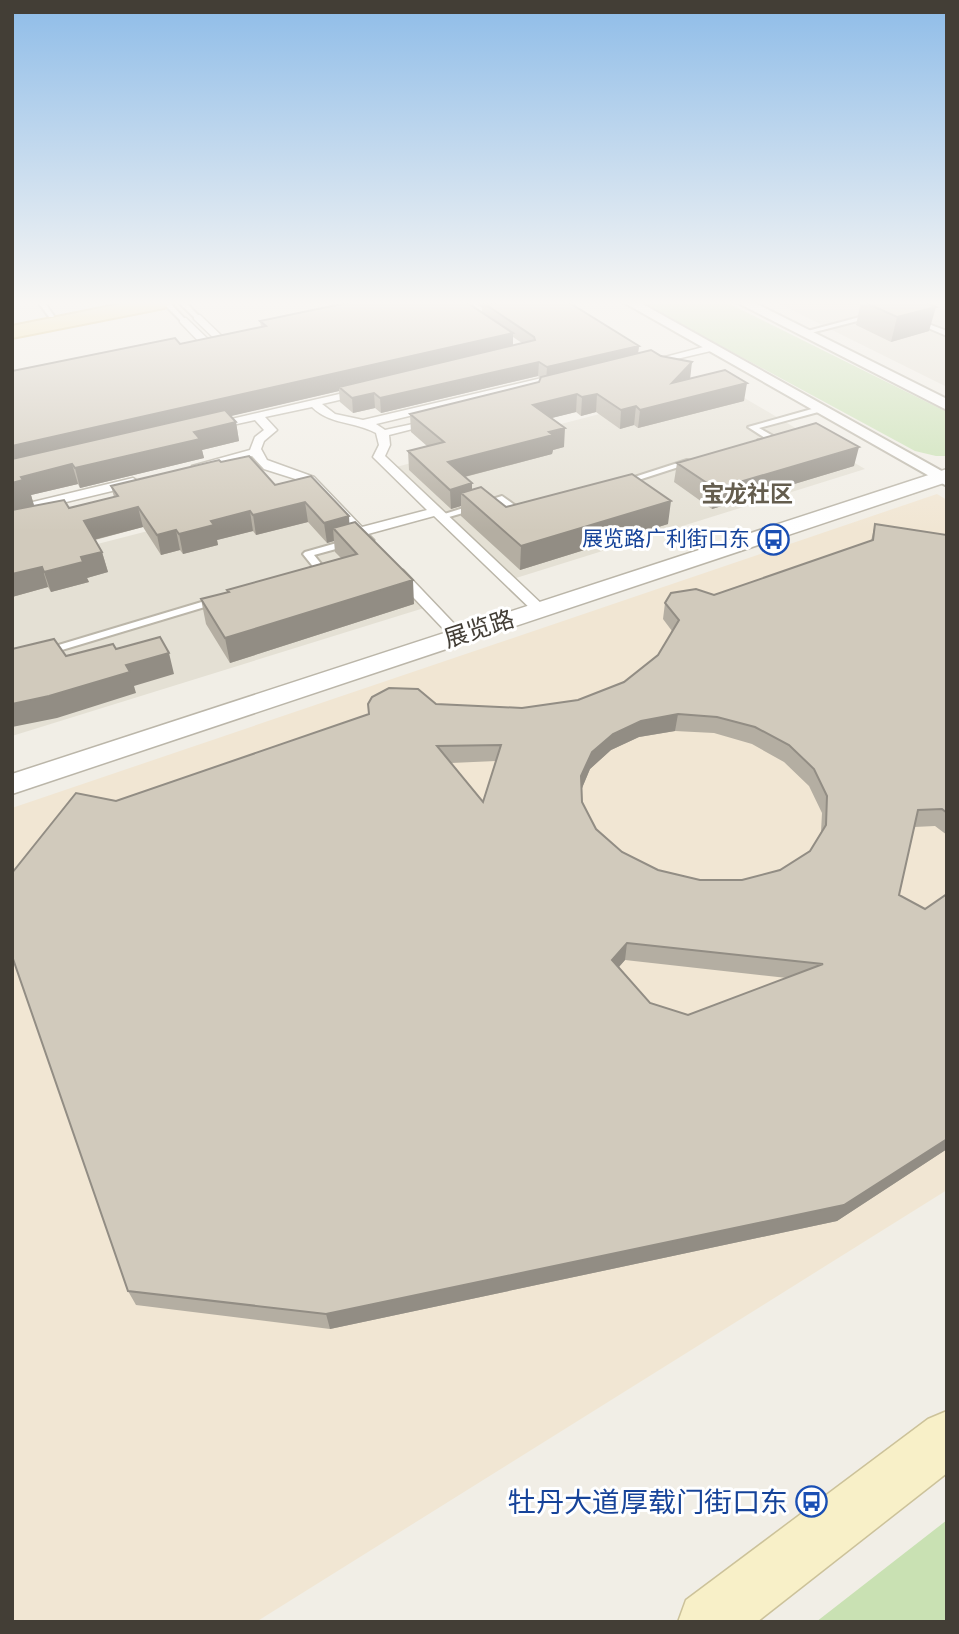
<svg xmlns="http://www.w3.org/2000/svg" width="959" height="1634" viewBox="0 0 959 1634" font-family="Overpass,'Noto Sans SC',sans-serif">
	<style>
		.residential { fill: #e4e0d4 }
		.commercial { fill: #f1e6d3 }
		.green { fill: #c9e1b3 }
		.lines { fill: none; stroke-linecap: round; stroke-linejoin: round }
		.service-casing { stroke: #bbb6a9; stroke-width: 4 }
		.pedestrian-casing { stroke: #bbb6a9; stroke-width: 3 }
		.minor-casing { stroke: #bbb6a9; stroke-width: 4 }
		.tertiary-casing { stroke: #bbb6a9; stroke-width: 3 }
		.secondary-casing { stroke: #ccc29a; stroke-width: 3 }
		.primary-casing { stroke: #d6bd6f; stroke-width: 4 }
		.service { fill: #fff; fill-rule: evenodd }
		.pedestrian { fill: #fff; fill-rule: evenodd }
		.minor { fill: #fff; fill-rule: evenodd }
		.tertiary { fill: #fff; fill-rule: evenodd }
		.secondary { fill: #f8f0c8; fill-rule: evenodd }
		.primary { fill: #f3e09d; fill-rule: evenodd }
		.wall { fill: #b4aea2; fill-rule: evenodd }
		.shaded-wall { fill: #928d84 }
		.building { fill: #d1cabc; stroke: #928d84; stroke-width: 2; fill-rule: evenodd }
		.labels { text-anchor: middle; stroke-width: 6; stroke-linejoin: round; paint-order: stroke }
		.far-transit-label { font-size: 21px; fill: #164399; stroke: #fff; text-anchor: end }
		.far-quarter-label { font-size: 23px; font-weight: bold; fill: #645d4e; stroke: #fff }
		.street-label { font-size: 24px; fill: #433e36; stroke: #fff }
		.near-transit-label { font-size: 28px; fill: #164399; stroke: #fff; text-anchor: end }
	</style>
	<rect width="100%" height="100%" fill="#f1eee6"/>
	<path class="residential" d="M776 302H947V387L826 327Z
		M719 383 865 469 516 578 396 467Z
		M311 489 424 608 12 736V566Z"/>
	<path class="commercial" d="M937 494 947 500V1190L256 1622H12V808Z"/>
	<path class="green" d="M640 302H726L947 412V456H936L915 451Z
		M947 1520V1622H816Z"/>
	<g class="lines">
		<defs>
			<path id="service" d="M38 302H44L54 316 53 317H49Z
				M162 302H169L185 319V321H181Z
				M178 302H185L199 316V318H195Z
				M871 314 874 316 873 317 803 335 800 333Z
				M914 320H918L947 331V336L914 322Z
				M819 407 823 409 822 411 759 428 775 437V441L758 444V440L765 438 748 427Z
				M687 460 694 462 626 484 619 482Z
				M502 496 520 509 525 507 529 510C518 518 511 510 501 502L442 519 438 516Z
				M351 539 356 542 354 544 314 555 326 570 316 574H310V570L315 569 303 554 305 552Z
				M215 598 218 599V603L12 665V659Z"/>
			<path id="pedestrian" d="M194 315H200L226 340V344H220L194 319Z
				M180 318H186L212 343V347H204L180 322Z
				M711 345 716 348 715 350 647 366 642 363Z
				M563 373 567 374V378L376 424 385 430 436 419V423L389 435 390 445 385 456 545 607V613H535L434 516 368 534 374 540 367 544 362 543 305 482 264 469 252 456 198 470 192 466 250 450 255 437 264 430 255 420 214 429 210 428V424L361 389 366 392 365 394 322 404 335 414 363 420ZM312 407C330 425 354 421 376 433L379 445 373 457 427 510 362 527 314 477 267 460 261 449 264 441 277 430 265 417Z
				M133 478 139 482 137 485 12 515V507Z
				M398 569 403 570 463 633 465 636 463 639H453L393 576 391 573Z"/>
			<path id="minor" d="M623 302H639L947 474V486Z
				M736 302H753L947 399V410Z"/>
			<path id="tertiary" d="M947 469V482L12 794V774Z"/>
			<path id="secondary" d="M947 1411V1473L757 1622H678L686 1600 928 1419Z"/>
			<path id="primary" d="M131 302H174L164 308 12 338V326Z"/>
		</defs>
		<use href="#service" class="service-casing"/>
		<use href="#pedestrian" class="pedestrian-casing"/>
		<use href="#minor" class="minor-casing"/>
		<use href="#tertiary" class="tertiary-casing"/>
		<use href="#secondary" class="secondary-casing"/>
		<use href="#primary" class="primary-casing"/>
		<use href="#service" class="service"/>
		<use href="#pedestrian" class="pedestrian"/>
		<use href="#minor" class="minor"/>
		<use href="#tertiary" class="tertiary"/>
		<use href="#secondary" class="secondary"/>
		<use href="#primary" class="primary"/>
	</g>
	<path class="wall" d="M473 302H568L639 346 638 353 690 378 744 401 638 428 634 425 620 429 596 412 581 416 576 412 551 418 564 447 553 450 552 454 465 477 472 483V490L506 507 668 524 520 570 461 516V506L451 509 409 470 408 451 427 446 411 432 410 414 539 382 540 378 538 376 381 413 375 408 353 413 340 402 339 391 230 416 236 422 239 441 202 450 204 458 80 488 78 484 31 495 34 506 69 508 114 497 111 486 221 462 275 485 349 523 414 604 230 663 206 624 201 599 228 592 227 590 341 558 335 552 334 541 327 543 308 522 256 535 253 531 217 540 218 545 183 554 180 550 161 555 143 527 95 540 102 552 108 572 87 578 89 582 51 592 48 587 12 597V371L180 344 261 327 260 321 482 313V308ZM513 337 522 343 513 345Z
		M861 302H925L929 331 891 342 856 325Z
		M677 463 854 466 712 509 674 482Z
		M875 524 947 535V835L935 826 914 827 899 895 925 909 947 894V1149L837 1221 330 1329 136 1305 128 1291 116 801 436 704 522 708 578 700 624 682 658 655 672 631 663 619 665 603 714 595 871 541ZM675 731 714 733 752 744 784 762 809 786 822 813 821 832 810 851 780 870 742 880H700L658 870 622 852 596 829 582 802V788L590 769 611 750 639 737ZM496 761 483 802 451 763ZM625 960 787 978 688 1015 650 1003 619 967Z"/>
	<path class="shaded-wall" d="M936 307 929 331 891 342 897 317Z
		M513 333V351L339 387V391L12 467V446Z
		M639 346 637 360 546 382 547 367Z
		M539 362 538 376 381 413 380 398Z
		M692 362 690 380 672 383Z
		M747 383 744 401 638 428 640 410Z
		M374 393 375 408 353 413 352 398Z
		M577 394 576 412 532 423 533 405Z
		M597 394 596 412 581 416 582 397Z
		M636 406 634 425 620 429 621 410Z
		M236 422 239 441 202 450 204 458 80 488 75 468 194 432Z
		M565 428 564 447 553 450 552 454 448 481V462Z
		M859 447 854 466 712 509 716 489Z
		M72 464 78 484 31 495 36 512 12 518V483L21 477Z
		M472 483V502L461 493V506L451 509 450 490Z
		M671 501 668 524 520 570 521 546Z
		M305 502 308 522 256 535 253 515Z
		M138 507 143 527 89 541 84 521Z
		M250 511 253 531 217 540 218 545 183 554 179 534 211 521Z
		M349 516 350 536 333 528 334 541 327 543 324 523Z
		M176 530 180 550 161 555 157 535Z
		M102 552 108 572 87 578 89 582 51 592 44 572 81 557Z
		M42 567 48 587 12 597V574Z
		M413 580 414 604 230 663 225 638Z
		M169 653 174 674 134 686 136 693 57 718 12 727V704L126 665Z
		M678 714 675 731 639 737 611 750 590 769 580 793 581 776 592 752 613 734 641 721Z
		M627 943 625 960 610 977 612 960Z
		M947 1139V1149L837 1221 330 1329 326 1314Z"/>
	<path class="building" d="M351 302H466L513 333 12 446V371L175 338 180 344 266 326 260 321Z
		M482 302 496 304 493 302H568L639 346 547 367 539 362 380 398 374 393 352 398 339 387 535 340 534 337Z
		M864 302H925L936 307 897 317Z
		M651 350 661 356 692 362 672 383 725 370 747 383 640 410 636 406 621 410 597 394 582 397 577 394 533 405 565 428 549 432 553 435 448 462 472 483 450 490 408 451 444 442 410 414 539 382 541 377Z
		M225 410 236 422 194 432 200 439 75 468 72 464 21 477 23 480 12 483V459Z
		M816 423 859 447 716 489 677 463Z
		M249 456 275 485 311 476 349 516 324 523 305 502 253 515 250 511 211 521 214 525 179 534 176 530 157 535 138 507 84 521 102 552 81 557 83 562 44 572 42 567 12 574V510L64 500 69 508 118 496 111 486 219 460 221 462Z
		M632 474 671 501 521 546 461 493 481 487 506 507Z
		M355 522 413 580 225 638 201 599 229 592 227 590 357 554 333 528Z
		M875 524 947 535V813L942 809 918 810 899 895 925 909 947 894V1139L844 1205 326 1314 128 1291 12 956V873L76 793 116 801 369 714 368 704 372 697 389 688 418 689 436 704 522 708 578 700 624 682 658 655 679 620 665 603 671 593 696 589 714 595 873 540ZM678 714 717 717 755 727 789 745 814 769 827 796 826 825 810 851 780 870 742 880H700L658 870 622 852 596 829 582 802 581 776 592 752 613 734 641 721ZM501 745 483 802 437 746ZM627 943 823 964 688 1015 650 1003 612 960Z
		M160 637 169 653 126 665 130 672 49 696 12 704V649L54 639 66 656 113 644 116 649Z"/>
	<linearGradient id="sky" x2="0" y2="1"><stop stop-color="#8ebce8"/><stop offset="0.57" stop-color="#f9f7f4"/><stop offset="1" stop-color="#f9f7f4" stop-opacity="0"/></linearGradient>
	<rect width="959" height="531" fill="url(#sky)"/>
	<defs>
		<symbol id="bus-ring" viewBox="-11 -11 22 22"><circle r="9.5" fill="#fff" stroke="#1a4fb4" stroke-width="1.5"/><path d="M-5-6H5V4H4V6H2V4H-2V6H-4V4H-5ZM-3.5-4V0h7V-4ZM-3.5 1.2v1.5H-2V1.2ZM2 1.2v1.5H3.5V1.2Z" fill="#1a4fb4"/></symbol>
	</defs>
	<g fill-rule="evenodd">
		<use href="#bus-ring" x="756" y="522" width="35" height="35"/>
		<use href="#bus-ring" x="794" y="1484" width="35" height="35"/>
	</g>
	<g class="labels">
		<g class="far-transit-label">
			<text x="750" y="546">展览路广利街口东</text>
		</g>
		<g class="far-quarter-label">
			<text x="747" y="502">宝龙社区</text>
		</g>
		<g class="street-label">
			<text transform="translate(479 629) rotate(-18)" y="8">展览路</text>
		</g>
		<g class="near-transit-label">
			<text x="788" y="1512">牡丹大道厚载门街口东</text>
		</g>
	</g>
	<rect width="959" height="1634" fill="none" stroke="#433e36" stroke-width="28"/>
</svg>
